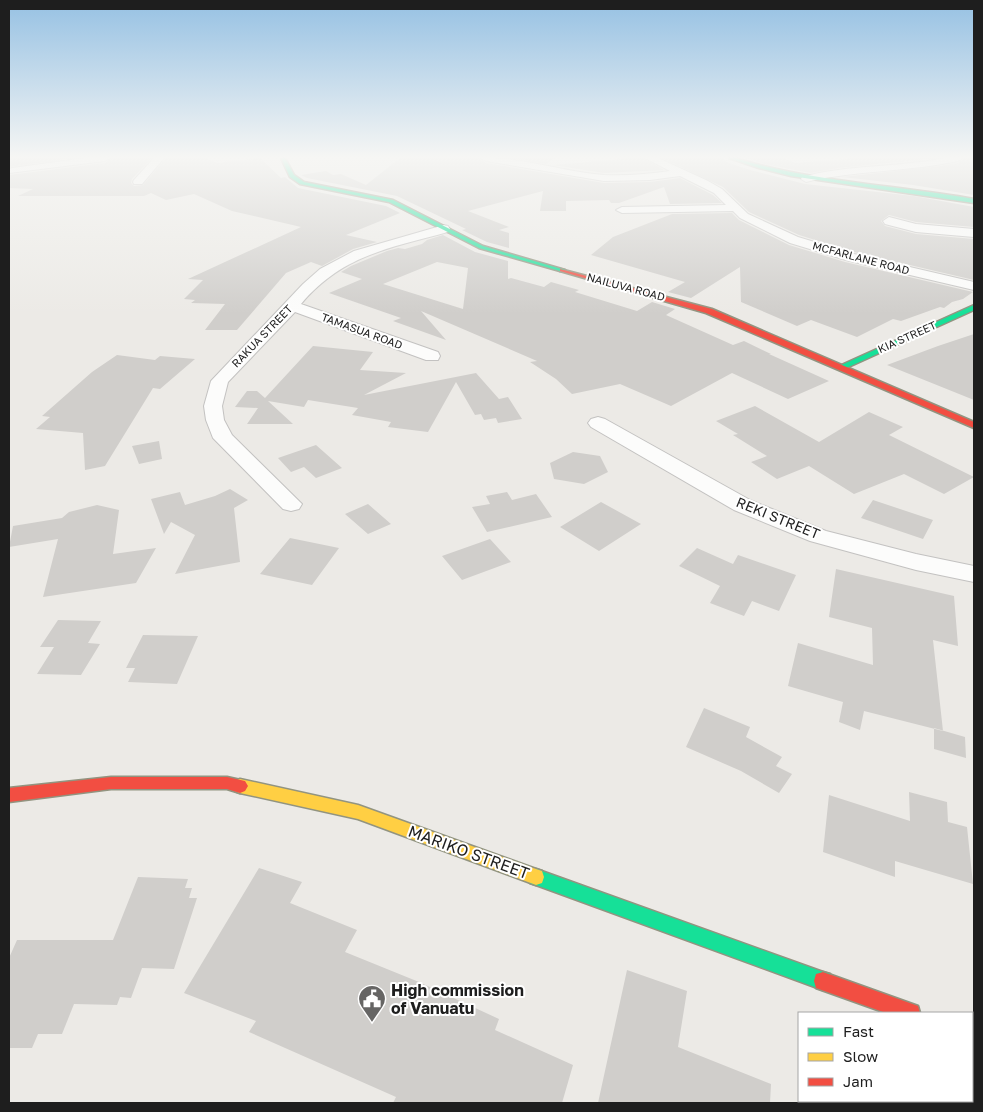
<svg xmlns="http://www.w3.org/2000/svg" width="983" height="1112" viewBox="0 0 983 1112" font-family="'Golos Text',sans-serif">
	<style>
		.building { fill: #d0cecb; fill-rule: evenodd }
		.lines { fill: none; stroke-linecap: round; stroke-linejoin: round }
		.street-casing { stroke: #c3c2c1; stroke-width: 2 }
		.fast-casing { stroke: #929480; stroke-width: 3 }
		.slow-casing { stroke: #929480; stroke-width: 3 }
		.jam-casing { stroke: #929480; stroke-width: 3 }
		.street { fill: #fcfcfb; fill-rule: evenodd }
		.fast { fill: #16e098; fill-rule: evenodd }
		.slow { fill: #ffcf43; fill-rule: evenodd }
		.jam { fill: #f24e42; fill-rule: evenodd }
		.labels { text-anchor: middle; stroke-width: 4; stroke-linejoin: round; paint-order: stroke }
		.far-street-label { font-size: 11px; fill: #1e1e1e; stroke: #fff }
		.street-label { font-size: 14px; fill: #1e1e1e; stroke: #fff }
		.near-street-label { font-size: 16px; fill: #1e1e1e; stroke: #fff }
		.near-poi-label { font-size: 16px; font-weight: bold; fill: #1e1e1e; stroke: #fff; text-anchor: start }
	</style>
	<rect width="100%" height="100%" fill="#eceae6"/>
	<path class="building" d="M9 158H72L9 167Z
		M112 158H152L132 179 131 183 134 186 143 185 166 158H206L217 163 260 158 281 178 285 177 298 188 386 206 400 213 346 235 377 242 353 249 322 266 311 262 286 273 237 330H205L225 304 191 303 195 300 184 299 203 280 188 279 301 227 232 211 194 194 166 200 151 193 144 196H18L33 189 9 188V175L105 163Z
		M400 158H479L486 163 604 183 650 182 680 178 713 195 722 203 670 204 664 187 619 203H611L609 200 566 201V211H540L543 191 468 211 509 227 499 230 509 233V248L487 242 462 230 466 229 397 196 307 178 301 175 326 171 333 175 341 174 366 185Z
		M512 158H555L546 164Z
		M634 158H643L664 170 604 173 553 165Z
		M662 158H723L726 162 750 170 805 184 914 196 974 207V227L916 222 889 215 881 221 885 226 916 234 974 239V280L854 252 799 235 749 212 723 187Z
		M747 158H783L795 163 859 158H935L838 168 811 173 764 164Z
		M965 158H974V195L913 185 842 177 940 166 958 163Z
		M732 213 739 220 789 245 845 262 973 292 963 299 952 302 944 308 940 307 901 321 893 319 857 337 811 320 797 326 741 302 740 267 691 298 668 292 685 282 591 255 613 237 672 214Z
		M443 235 475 252 508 261V279L511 278 544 287 551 282 579 290 575 292 637 311 652 302 675 309 666 315 733 345 744 341 771 354H769L829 381 788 399 732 373 671 406 620 384 572 394 556 379 530 362 537 361 421 311 446 340 393 321 401 318 329 293 362 279 341 272 351 266 387 251 398 248 405 249 422 244 427 240ZM437 262 468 268 463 309 383 284Z
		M974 334V400L887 365 938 346Z
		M313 346 373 352 360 370 406 373 364 395 476 373 499 399 508 397 522 419 498 423 496 418 484 420 481 414 475 415 456 382 428 432 388 427 391 422 352 415 358 408 308 400 304 407 268 401 293 424H247L258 408 235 407 247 391H257L265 398Z
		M117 355 155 360 160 356 195 359 160 389 153 388 105 466 85 470 83 433 36 429 50 417 42 416 92 372Z
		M755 406 819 442 869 412 903 427 889 435 974 477 944 494 904 474 854 494 809 466 777 479 751 462 767 456 733 435 738 434 716 421Z
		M159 441 162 459 139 464 132 446Z
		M316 445 342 468 316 478 304 467 291 472 278 458Z
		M573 452 600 456 608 472 584 484 554 479 550 463Z
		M230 489 248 500 234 508 240 562 175 574 195 535 171 522 164 534 151 499 180 492 185 505 215 496Z
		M507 492 512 500 536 494 552 517 487 532 472 507 490 504 486 496Z
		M873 500 933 520 923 539 861 518Z
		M601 502 641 524 599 551 560 527Z
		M368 504 391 524 368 534 345 514Z
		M97 505 119 510 113 554 156 548 136 583 43 597 58 539 9 547 13 526 62 518 69 512Z
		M290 538 339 548 312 585 260 574Z
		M490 539 511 562 462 580 442 556Z
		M697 548 733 564 738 555 796 575 779 611 752 601 744 616 710 603 720 586 679 566Z
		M836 569 954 596 958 646 933 640 943 731 864 711 860 730 839 722 843 702 788 686 798 643 873 665 872 628 829 617Z
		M58 620 101 621 88 643 100 644 81 675 37 674 54 647H40Z
		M143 635 198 636 177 684 128 682 135 668H126Z
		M704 708 750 727 746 737 782 757 776 766 792 774 779 793 741 771 686 747Z
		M934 728 965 737 966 758 934 749Z
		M909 792 947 802 948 822 967 827 973 884 895 861V877L823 852 829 795 910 821Z
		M259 868 302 882 290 903 357 930 345 952 419 982 499 1019 495 1030 573 1065 562 1103H393L396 1097 249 1032 256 1021 184 993Z
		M138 877 188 879 185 888H192L189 898H197L174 969 142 968 131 998 120 997 117 1005 74 1004 62 1034H38L32 1048H9V958L17 940H113Z
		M627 970 687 991 678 1047 771 1084 770 1103H598Z"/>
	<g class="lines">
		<defs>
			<path id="street" d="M85 158H110L105 161 9 173V169L12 168Z
				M154 158H164L142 184H134L133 182 134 180Z
				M481 158C523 157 563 172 604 175 626 176 649 174 670 171L645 158H658L708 181 722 189 748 214 798 237 854 254 974 282V290L846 260 790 243 740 218 733 211 622 213 616 210 622 207 726 205 714 193 680 176 650 180 604 181 486 161Z
				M945 158H963L958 161C908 172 856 170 806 182L801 179 802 177C851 164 897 168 945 158Z
				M889 217 916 224 974 229V237L916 232 885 224 883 221Z
				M444 225 448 226 450 229 448 232C390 248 342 255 301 304L438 352 440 356 438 360H426L295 312 228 382 222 406 224 420 232 435 302 504 299 509 291 511 283 509 213 438 206 420 204 406 211 381 303 284 320 269 354 251Z
				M598 417 605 419 750 500 826 531 916 554 974 566V582L916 570 810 541 734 510 591 427 588 423 591 419Z
				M972 1016H974V1056H972Z"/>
			<path id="fast" d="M281 158H285L294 175 304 182 393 200 483 246 565 270 560 271 479 248 389 202 300 184 290 177Z
				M729 158H735C813 182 895 185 974 199V203L791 176 759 168Z
				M974 305V310L844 369 837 367Z
				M536 869 823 972 830 974 832 981 830 988 823 990 536 885 530 883 528 877 530 871Z"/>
			<path id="slow" d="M240 779 358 805 536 869 542 871 544 877 542 883 536 885 358 819 240 793 235 791 232 786 235 781Z"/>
			<path id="jam" d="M560 269 712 309 974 422V428L706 313 560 271Z
				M111 777H227L245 781 248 786 245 791 240 793 227 789H111L9 802V788Z
				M823 972 918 1006 920 1013H886L816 988 814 981 816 974Z"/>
		</defs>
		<use href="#street" class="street-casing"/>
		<use href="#fast" class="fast-casing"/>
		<use href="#slow" class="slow-casing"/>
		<use href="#jam" class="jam-casing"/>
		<use href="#street" class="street"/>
		<use href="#fast" class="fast"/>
		<use href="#slow" class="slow"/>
		<use href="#jam" class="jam"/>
	</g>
	<linearGradient id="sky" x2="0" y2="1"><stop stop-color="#96c1e3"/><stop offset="0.5" stop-color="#f6f6f4"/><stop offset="1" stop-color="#f6f6f4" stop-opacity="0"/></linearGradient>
	<rect width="983" height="314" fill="url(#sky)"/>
	<defs>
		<symbol id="civic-pin" viewBox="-11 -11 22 30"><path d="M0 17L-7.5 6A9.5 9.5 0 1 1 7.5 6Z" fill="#666564" stroke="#fff"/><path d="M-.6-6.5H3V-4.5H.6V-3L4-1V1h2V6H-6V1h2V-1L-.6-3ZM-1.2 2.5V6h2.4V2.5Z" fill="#fff"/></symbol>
	</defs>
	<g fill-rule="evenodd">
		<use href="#civic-pin" x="356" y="983" width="32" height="43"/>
	</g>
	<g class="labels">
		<g class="far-street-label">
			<text transform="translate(861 258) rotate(15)" y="4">MCFARLANE ROAD</text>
			<text transform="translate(626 287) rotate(15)" y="4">NAILUVA ROAD</text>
			<text transform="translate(362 331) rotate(20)" y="4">TAMASUA ROAD</text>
			<text transform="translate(262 336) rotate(-46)" y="4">RAKUA STREET</text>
			<text transform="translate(907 337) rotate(-24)" y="4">KIA STREET</text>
		</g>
		<g class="street-label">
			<text transform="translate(778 518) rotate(22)" y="5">REKI STREET</text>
		</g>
		<g class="near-street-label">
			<text transform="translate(469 852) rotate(20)" y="6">MARIKO STREET</text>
		</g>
		<g class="near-poi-label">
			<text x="391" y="996">High commission<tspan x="391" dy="18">of Vanuatu</tspan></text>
		</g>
	</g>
	<rect width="983" height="1112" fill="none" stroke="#1e1e1e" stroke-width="20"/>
	<rect x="798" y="1012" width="175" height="90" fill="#ffffff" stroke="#a5a5a5"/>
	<rect x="808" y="1028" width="25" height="8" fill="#16e098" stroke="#a5a5a5"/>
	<text x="843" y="1037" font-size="15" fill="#1e1e1e">Fast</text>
	<rect x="808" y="1053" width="25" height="8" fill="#ffcf43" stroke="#a5a5a5"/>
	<text x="843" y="1062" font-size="15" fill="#1e1e1e">Slow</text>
	<rect x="808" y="1078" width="25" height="8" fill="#f24e42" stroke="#a5a5a5"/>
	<text x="843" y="1087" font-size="15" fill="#1e1e1e">Jam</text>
</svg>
